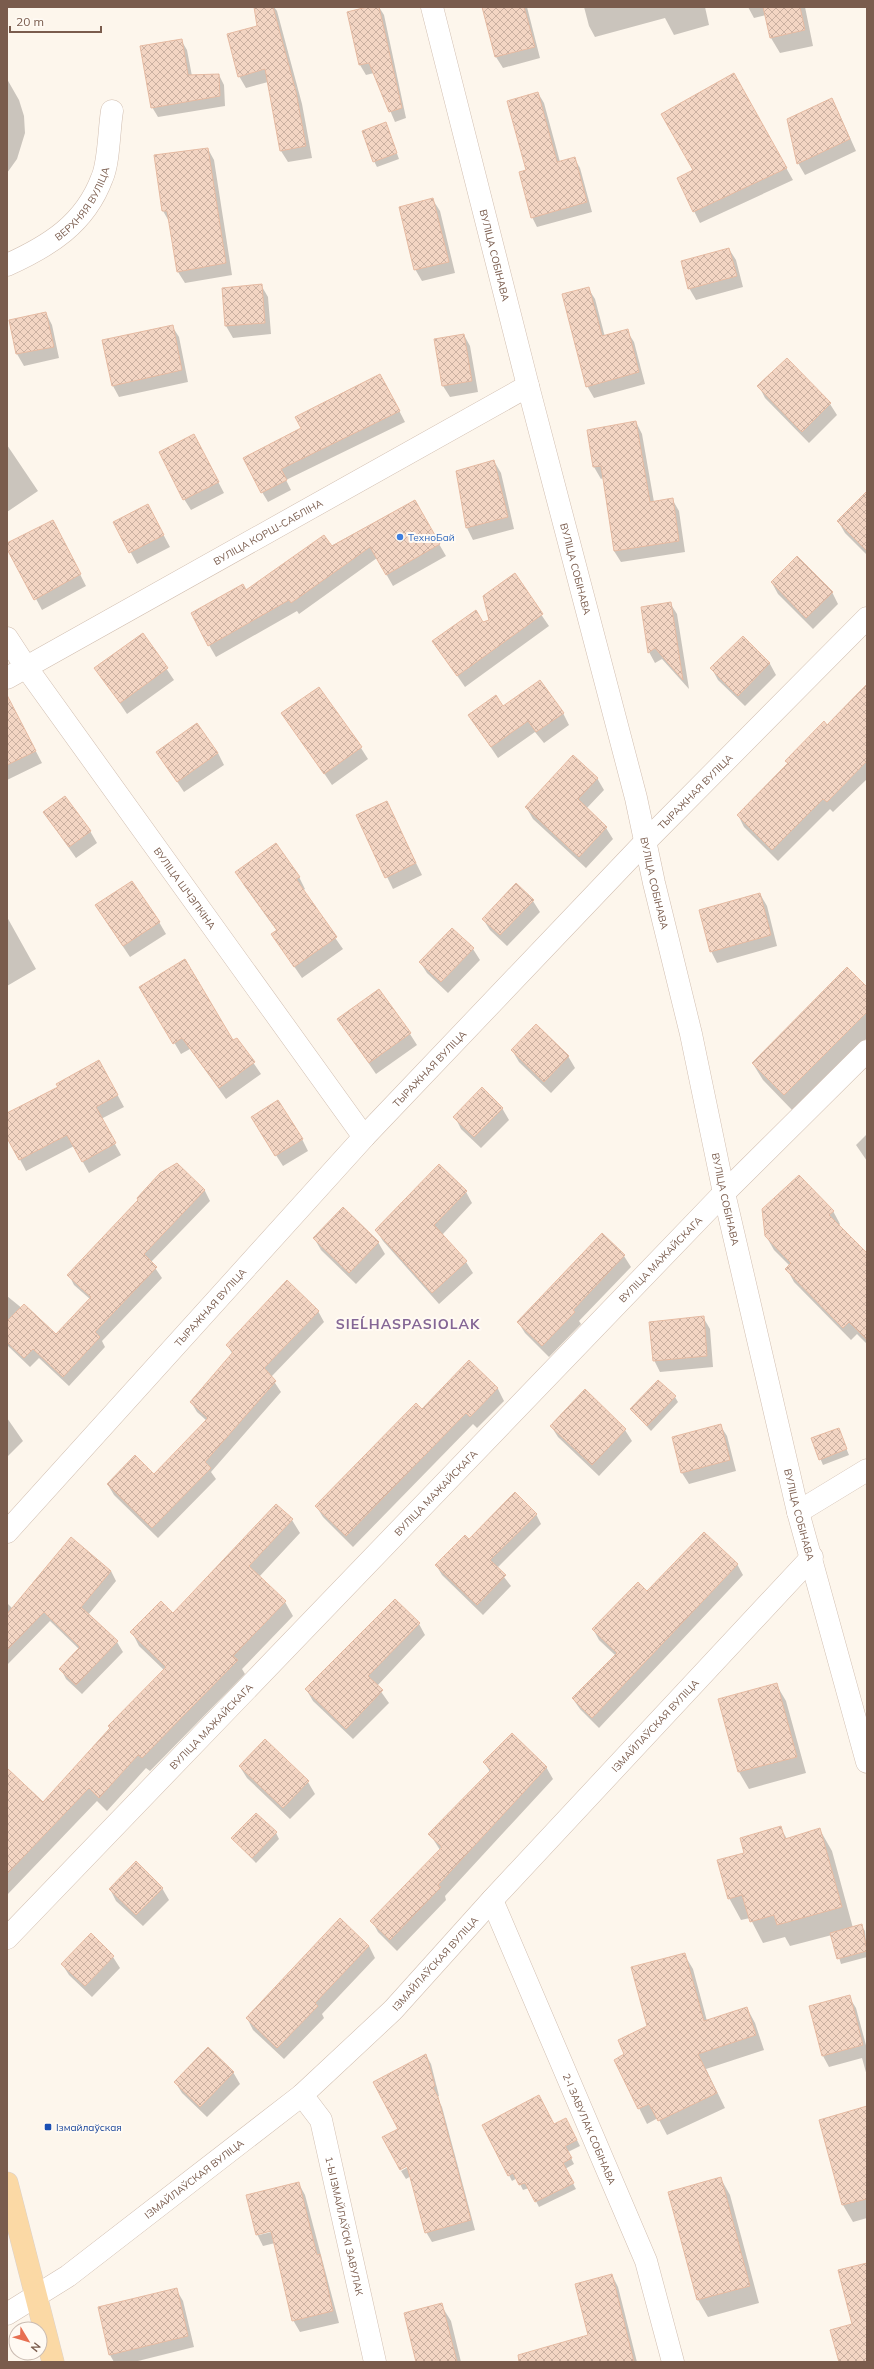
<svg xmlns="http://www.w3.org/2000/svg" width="874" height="2369" viewBox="0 0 874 2369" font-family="Mulish,sans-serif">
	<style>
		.shadow { fill: #0003; fill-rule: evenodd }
		.building { fill: url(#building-cross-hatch); stroke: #e6bba3 }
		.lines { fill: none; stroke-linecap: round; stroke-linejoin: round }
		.minor-casing { stroke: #d1beb0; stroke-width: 23 }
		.major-casing { stroke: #dad1cd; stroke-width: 23 }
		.minor { stroke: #fff; stroke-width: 22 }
		.major { stroke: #fbd9a5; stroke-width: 22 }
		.shop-dot { fill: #3f7fe0; stroke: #fffaf3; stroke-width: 1.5 }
		.transit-dot { fill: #1a4fb4; stroke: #fffaf3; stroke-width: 1.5 }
		.labels { text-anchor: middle; stroke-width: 4; stroke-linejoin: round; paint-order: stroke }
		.street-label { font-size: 10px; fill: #7a5c4d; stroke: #fffaf3 }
		.shop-label { font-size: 10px; fill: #366cbe; stroke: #fffaf3; text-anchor: start }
		.transit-label { font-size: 10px; fill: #164399; stroke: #fffaf3; text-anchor: start }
		.district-label { font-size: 14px; font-weight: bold; letter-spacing: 1px; fill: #846695; stroke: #fffaf3 }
	</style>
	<defs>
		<pattern id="building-cross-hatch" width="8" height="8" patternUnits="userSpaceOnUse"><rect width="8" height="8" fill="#f3d5c3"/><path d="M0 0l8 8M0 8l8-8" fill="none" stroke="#cab0a1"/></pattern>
	</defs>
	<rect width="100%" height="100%" fill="#fdf6ec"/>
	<path class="shadow" d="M255 7H274L277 11 302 104 312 158 288 162 281 151 268 82 246 88 239 76 258 26Z
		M371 7H379L384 15 406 118 395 122 374 73 366 75 360 65 349 12Z
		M483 7H527L540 58 503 68 496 57Z
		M584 7H705L709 25 674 35 665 18 595 37 589 26Z
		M748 7H805L813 46 780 53 771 38 766 15 754 18Z
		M181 40 187 50 192 76 219 75 224 85 225 106 158 117 152 107Z
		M7 79 19 100 24 116 25 133 17 159 7 173Z
		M538 93 544 103 560 162 574 158 580 168 592 212 537 227 532 217 527 171Z
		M746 97 793 180 700 223 694 211 695 171Z
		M838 111 856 151 805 175 798 163Z
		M386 124 399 159 377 167 374 161Z
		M208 149 214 160 232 275 185 283 178 272 170 223 163 211Z
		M433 200 440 211 455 273 422 281 415 269Z
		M729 249 736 260 743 287 696 300 689 288Z
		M261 285 268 297 271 334 233 338 226 326 223 289Z
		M588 288 595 299 605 337 627 331 634 342 645 384 594 398 587 386Z
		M46 313 52 325 59 358 24 366 17 354 10 321Z
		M172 326 179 337 188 382 119 397 113 386Z
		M464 335 470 346 478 392 450 397 443 386Z
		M787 359 830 404 837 415 809 443 765 398 759 386Z
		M386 385 405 422 286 480 291 490 268 502 262 492 302 429Z
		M636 422 642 434 654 502 672 499 679 511 685 552 621 562 614 551 603 478 601 479 594 467 588 431Z
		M7 445 38 491 7 512Z
		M200 447 224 493 191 510 184 499Z
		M494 461 501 473 514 529 473 540 467 528 457 471Z
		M867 492V555L845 533 838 521Z
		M414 501 446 556 393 586 377 558 299 614 297 611 216 657 209 645 246 592Z
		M154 517 170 547 137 564 115 523Z
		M59 533 86 586 42 610 7 545Z
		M514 575 549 626 465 687 433 641 490 621Z
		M772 583 832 592 838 604 813 629 778 594Z
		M670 603 677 614 689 689 662 659 655 663 649 652 642 607Z
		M143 634 174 680 127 714 96 668Z
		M743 637 770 664 776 675 745 706 718 680 712 669Z
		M867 686V779L833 812 830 809 778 861 744 827 738 815 788 764 786 761 827 726Z
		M503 707 563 713 569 725 544 743 535 732 498 758 469 715Z
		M283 713 361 748 368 759 332 785Z
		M7 734 29 738 42 763 7 780Z
		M157 752 218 753 224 765 184 792Z
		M597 778 604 790 586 809 606 828 613 839 586 868 533 819 526 807Z
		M386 802 422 875 393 889 357 816Z
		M44 813 90 831 97 843 76 858Z
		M299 877 305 889 302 891 343 949 302 978 272 934 277 931 243 884Z
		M760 894 767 906 777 946 717 963 711 951Z
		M533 901 540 912 507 946 490 930 483 919Z
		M7 917 36 969 7 986Z
		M103 917 159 922 166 934 130 957Z
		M473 949 480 960 448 993 427 973 420 962Z
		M141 987 233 1042 237 1039 261 1074 226 1099 190 1049 181 1054Z
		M867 988V1038L794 1112 763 1080 753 1064Z
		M338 1019 410 1034 417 1045 376 1074Z
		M512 1050 568 1056 575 1068 551 1093 519 1062Z
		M99 1061 124 1107 101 1119 121 1155 89 1173 74 1146 26 1171 7 1135V1114L60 1087Z
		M502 1108 509 1120 481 1148 461 1129 455 1117Z
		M259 1129 302 1139 308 1151 283 1166Z
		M867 1134V1161L856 1145Z
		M177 1164 205 1191 210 1201 151 1262 162 1278 102 1341 105 1347 69 1386 39 1358 30 1367 7 1345V1296L56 1336 90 1299 74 1285 69 1275Z
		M466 1192 472 1203 442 1235 466 1262 473 1273 439 1304 383 1241 376 1230Z
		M833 1211 840 1224 839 1226 867 1255V1344L857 1334 851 1340 794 1282 787 1269 790 1266 774 1250 766 1236Z
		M314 1238 378 1242 385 1254 356 1284 321 1250Z
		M624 1256 631 1267 579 1321 581 1324 549 1357 525 1333 518 1322Z
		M318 1311 324 1322 271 1377 281 1392 211 1472 216 1479 158 1538 114 1495 108 1485 154 1475 207 1421 197 1412 191 1402 233 1355 227 1345Z
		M703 1317 710 1329 713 1367 660 1372 654 1360Z
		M469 1361 498 1389 504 1401 477 1428 473 1424 353 1547 323 1517 316 1506 422 1410Z
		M585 1391 625 1430 632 1441 599 1476 558 1437 551 1426Z
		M675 1397 678 1402 651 1431 631 1409Z
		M7 1418 23 1441 7 1457Z
		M720 1425 727 1436 736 1471 689 1484 682 1473Z
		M838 1429 849 1455 823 1465 812 1439Z
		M536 1514 541 1524 497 1568 511 1586 483 1615 442 1575 436 1565 469 1540Z
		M292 1520 300 1533 259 1577 285 1602 293 1616 242 1669 245 1674 150 1771 146 1768 107 1811 97 1801 7 1895V1774L43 1803 164 1670 139 1646 132 1632 173 1614Z
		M737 1564 743 1575 599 1728 580 1709 573 1699 616 1656 599 1640 593 1629 647 1592Z
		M111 1571 116 1581 88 1615 117 1642 123 1652 82 1694 66 1679 61 1669 79 1649 50 1621 7 1665V1603L13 1609Z
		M419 1624 425 1635 377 1686 389 1703 353 1739 313 1701 306 1689Z
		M776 1684 786 1701 806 1773 749 1789 739 1772 719 1700Z
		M484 1762 546 1767 553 1779 445 1896 446 1900 397 1951 378 1932 372 1921 440 1850 430 1834 490 1772Z
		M240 1767 308 1782 315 1794 290 1819 247 1778Z
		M780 1827 787 1839 820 1830 832 1851 853 1928 861 1925 865 1931 867 1957 841 1964 832 1935 790 1946 785 1937 763 1943 750 1918 741 1920 729 1898 745 1853Z
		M276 1833 279 1839 256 1863 232 1838Z
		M162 1888 169 1900 143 1926 116 1901 110 1889Z
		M369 1946 375 1958 322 2014 324 2018 284 2059 253 2030 247 2018Z
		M684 1954 693 1969 707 2021 747 2008 755 2023 764 2050 706 2069 725 2108 667 2135 658 2118 647 2124 615 2060 626 2055 649 2027Z
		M113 1957 120 1968 92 1997 69 1975 62 1964Z
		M849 1997 856 2008 867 2049V2076L862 2058 829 2067 823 2056Z
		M426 2055 431 2064 439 2096 437 2097 442 2107 475 2230 432 2242 426 2232 411 2176 406 2179 401 2171 412 2165 399 2129Z
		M233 2072 240 2084 207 2117 182 2093 175 2082Z
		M867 2107V2218L853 2222 843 2205 821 2120Z
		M569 2124 580 2146 568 2152 574 2164 565 2169 576 2189 539 2207 529 2188 523 2190 517 2178 512 2181 483 2125Z
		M721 2179 730 2195 759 2303 708 2317 698 2300 669 2192Z
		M299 2184 305 2195 339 2323 300 2332 293 2320 275 2243 263 2246 257 2234ZM276 2229V2231L259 2235V2233Z
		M612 2275 618 2287 637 2362H531L589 2336Z
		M176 2289 183 2301 194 2347 134 2362H114L110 2355Z
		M441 2305 451 2321 461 2362H417Z"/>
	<path class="building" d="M254 7H273L296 92 306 146 280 151 265 69 238 77 227 34 257 26Z
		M367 7H379L402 108 389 112 369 63 359 65 347 12Z
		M482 7H524L535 47 495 57Z
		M763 7H800L805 30 770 38Z
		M182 39 188 75 219 74 220 96 151 108 140 46Z
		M734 73 787 168 693 212 677 178 693 170 661 114Z
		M538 92 557 162 575 157 587 202 531 218 519 172 526 170 507 101Z
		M832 98 850 139 797 164 787 119Z
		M386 122 397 153 373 162 362 131Z
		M208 148 226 263 177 272 167 211H162L154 155Z
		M433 198 449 262 414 270 399 207Z
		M729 248 737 276 688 289 681 261Z
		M262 284 265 323 225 326 222 288Z
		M589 287 602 336 628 329 639 372 586 387 562 294Z
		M46 312 54 347 16 354 9 320Z
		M173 325 182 370 112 386 102 340Z
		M464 334 472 381 442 386 434 339Z
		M787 358 831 403 802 432 757 386Z
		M380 374 400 411 281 469 287 480 261 493 243 458 301 428 295 417Z
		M636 421 650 502 673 498 679 541 614 551 601 466 593 467 587 430Z
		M194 434 219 482 183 500 159 452Z
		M494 460 508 517 466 528 456 471Z
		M867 491V551L837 521Z
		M415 500 440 544 386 575 370 547 291 603 289 600 208 646 191 613 243 584 246 590 324 535 332 546Z
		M148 504 164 535 129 553 113 522Z
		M53 520 81 574 34 600 7 549V543Z
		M797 556 833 592 806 618 771 582Z
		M515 573 543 614 457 676 432 641 476 610 483 622 489 620 483 596Z
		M671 602 683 680 655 648 648 653 641 607Z
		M143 633 168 668 120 703 94 668Z
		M743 636 770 663 738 696 710 668Z
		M540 680 564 713 536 732 528 721 491 747 468 715 496 695 503 706Z
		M867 684V761L827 802 823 799 772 850 737 815 788 763 785 761 824 721 827 725Z
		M319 687 362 747 324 774 281 713Z
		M7 695 36 751 7 765Z
		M197 723 218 753 177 782 156 752Z
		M573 755 598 778 578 799 607 827 579 857 525 807Z
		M65 796 91 831 69 847 43 812Z
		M387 801 416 863 385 878 356 815Z
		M276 843 300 877 296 879 337 937 294 967 271 934 277 930 235 872Z
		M132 881 160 922 123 946 95 905Z
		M516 883 534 900 500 935 482 919Z
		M760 893 771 935 710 952 699 910Z
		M452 928 474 948 441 982 419 962Z
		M185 959 233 1040 237 1038 255 1062 219 1088 182 1038 173 1044 139 987Z
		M847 967 867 987V1012L784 1095 752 1063Z
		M379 989 411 1033 369 1063 337 1019Z
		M536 1024 569 1056 544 1082 511 1050Z
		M99 1060 118 1095 96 1107 116 1143 82 1162 67 1135 19 1160 7 1138V1113L58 1087 56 1084Z
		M482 1087 503 1108 474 1137 453 1117Z
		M278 1100 303 1139 275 1156 251 1117Z
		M177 1163 205 1190 144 1254 157 1267 95 1332 100 1337 63 1377 33 1349 24 1358 7 1342V1321L24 1304 56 1334 91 1297 67 1275 138 1200 137 1198 160 1173Z
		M439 1164 467 1191 434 1225 467 1261 432 1293 375 1230Z
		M799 1175 834 1211 829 1215 867 1253V1340L849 1322 843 1328 785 1269 791 1263 765 1236 762 1209Z
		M343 1207 379 1242 349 1273 313 1238Z
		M602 1233 625 1255 573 1310 575 1312 542 1346 517 1322Z
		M287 1280 319 1311 264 1368 276 1381 205 1462 211 1468 152 1528 107 1484 135 1455 154 1474 208 1418 190 1402 233 1352 226 1345Z
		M704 1316 707 1356 653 1361 649 1322Z
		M469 1360 498 1388 470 1417 466 1413 346 1536 315 1506 416 1403 422 1409Z
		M658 1380 676 1396 647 1426 630 1409Z
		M585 1389 626 1429 592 1465 550 1426Z
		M721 1424 730 1460 681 1473 672 1437Z
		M839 1428 847 1449 819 1460 811 1438Z
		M515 1492 537 1514 490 1560 506 1575 477 1605 435 1565 465 1535 469 1539Z
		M276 1504 293 1519 249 1566 286 1601 233 1656 238 1660 142 1758 138 1755 99 1798 89 1788 7 1874V1768L43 1802 110 1728 108 1726 166 1667 130 1632 161 1601 173 1613Z
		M704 1532 738 1564 592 1718 572 1698 617 1653 592 1629 638 1582 647 1591Z
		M71 1537 111 1571 81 1607 118 1641 76 1685 59 1669 80 1647 44 1612 7 1650V1614Z
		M395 1599 420 1623 368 1676 383 1690 346 1729 305 1689Z
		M777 1683 797 1757 738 1772 718 1699Z
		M512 1733 547 1767 438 1885 441 1887 390 1940 370 1921 442 1847 428 1834 491 1770 483 1762Z
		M265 1739 309 1781 283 1808 239 1766Z
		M256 1813 277 1832 252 1858 231 1838Z
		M781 1826 785 1839 820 1828 842 1907 777 1925 774 1915 750 1922 742 1895 728 1899 717 1860 744 1853 740 1838Z
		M136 1861 163 1888 136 1915 109 1889Z
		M340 1918 369 1946 315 2003 318 2006 277 2048 246 2018Z
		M862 1924 867 1951 837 1959 830 1933Z
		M91 1933 114 1956 85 1986 61 1964Z
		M685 1953 704 2021 747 2007 756 2035 698 2054 717 2093 658 2121 649 2104 638 2109 614 2060 624 2054 618 2040 647 2026 631 1967Z
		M850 1995 863 2045 822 2056 809 2006Z
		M208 2047 234 2072 200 2107 174 2082Z
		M426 2054 435 2086 433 2088 438 2097 471 2220 425 2233 407 2166 400 2170 382 2137 398 2129 373 2082Z
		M539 2095 554 2124 566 2118 577 2140 565 2146 572 2158 563 2163 574 2183 535 2202 525 2183 519 2185 513 2173 508 2176 482 2125Z
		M867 2106V2199L842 2205 819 2120Z
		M721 2177 750 2286 697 2300 668 2192Z
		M299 2182 317 2255 320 2254 333 2311 292 2321 271 2231 256 2235 246 2195Z
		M867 2263V2362H839L830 2330 852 2324 838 2270Z
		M612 2274 634 2362H519L518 2355 588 2335 575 2284Z
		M177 2288 188 2336 109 2355 98 2307Z
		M442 2303 457 2362H416L404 2313Z"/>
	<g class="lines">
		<defs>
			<g id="minor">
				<path id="s1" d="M432 7 528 386 636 798 654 883 691 1034 724 1193 798 1512 867 1762"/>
				<path id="s2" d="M7 265C49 246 85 224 102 178 109 163 109 129 112 111"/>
				<path id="s3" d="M7 638 26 667 364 1137"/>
				<path id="s4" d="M7 678 528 386"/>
				<path d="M798 1512 867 1470"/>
				<path id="s5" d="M7 1532 364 1137 646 841 867 618"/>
				<path id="s6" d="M492 1900 646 2261 673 2362"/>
				<path id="s7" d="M7 1938 724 1193 867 1051"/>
				<path id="s8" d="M302 2095 321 2120 375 2362"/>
				<path id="s9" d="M7 2314 68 2276 302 2095 393 2010 492 1900 812 1557"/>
			</g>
			<path id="major" d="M7 2183 53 2362"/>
		</defs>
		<use href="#minor" class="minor-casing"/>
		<use href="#major" class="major-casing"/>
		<use href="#minor" class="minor"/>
		<use href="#major" class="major"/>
	</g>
	<circle class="shop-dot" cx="400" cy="537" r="4"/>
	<rect class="transit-dot" x="44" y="2123" width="8" height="8" rx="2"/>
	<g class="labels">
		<g class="street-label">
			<text dy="4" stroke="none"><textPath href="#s2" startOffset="100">ВЕРХНЯЯ ВУЛІЦА</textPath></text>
			<text dy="4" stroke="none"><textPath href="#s1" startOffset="256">ВУЛІЦА СОБІНАВА</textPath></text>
			<text dy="4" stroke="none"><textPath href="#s4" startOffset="299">ВУЛІЦА КОРШ-САБЛІНА</textPath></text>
			<text dy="4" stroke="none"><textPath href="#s1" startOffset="580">ВУЛІЦА СОБІНАВА</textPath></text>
			<text dy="4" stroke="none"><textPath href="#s5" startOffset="1011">ТЫРАЖНАЯ ВУЛІЦА</textPath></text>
			<text dy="4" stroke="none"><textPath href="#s1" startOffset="904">ВУЛІЦА СОБІНАВА</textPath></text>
			<text dy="4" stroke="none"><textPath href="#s3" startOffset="307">ВУЛІЦА ШЧЭПКІНА</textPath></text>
			<text dy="4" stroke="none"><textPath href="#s5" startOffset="627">ТЫРАЖНАЯ ВУЛІЦА</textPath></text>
			<text dy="4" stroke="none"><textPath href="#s1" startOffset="1228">ВУЛІЦА СОБІНАВА</textPath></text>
			<text dy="4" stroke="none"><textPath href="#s7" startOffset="942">ВУЛІЦА МАЖАЙСКАГА</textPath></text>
			<text dy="4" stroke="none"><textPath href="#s5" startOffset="303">ТЫРАЖНАЯ ВУЛІЦА</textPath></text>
			<text dy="4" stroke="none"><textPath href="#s7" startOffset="618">ВУЛІЦА МАЖАЙСКАГА</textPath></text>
			<text dy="4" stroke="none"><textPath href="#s1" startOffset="1552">ВУЛІЦА СОБІНАВА</textPath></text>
			<text dy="4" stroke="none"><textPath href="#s7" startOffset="294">ВУЛІЦА МАЖАЙСКАГА</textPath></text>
			<text dy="4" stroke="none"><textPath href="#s9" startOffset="879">ІЗМАЙЛАЎСКАЯ ВУЛІЦА</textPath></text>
			<text dy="4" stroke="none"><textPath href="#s9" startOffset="555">ІЗМАЙЛАЎСКАЯ ВУЛІЦА</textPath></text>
			<text dy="4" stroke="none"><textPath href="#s6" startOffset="249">2-І ЗАВУЛАК СОБІНАВА</textPath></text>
			<text dy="4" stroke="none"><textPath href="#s9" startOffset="231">ІЗМАЙЛАЎСКАЯ ВУЛІЦА</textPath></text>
			<text dy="4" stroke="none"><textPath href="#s8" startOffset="140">1-Ы ІЗМАЙЛАЎСКІ ЗАВУЛАК</textPath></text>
		</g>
		<g class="shop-label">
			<text x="408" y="541">ТехноБай</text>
		</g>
		<g class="transit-label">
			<text x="56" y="2131">Ізмайлаўская</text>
		</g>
		<g class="district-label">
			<text x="408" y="1329">SIEĹHASPASIOLAK</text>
		</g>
	</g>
	<rect width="874" height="2369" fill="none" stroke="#7a5c4d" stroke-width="16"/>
	<g transform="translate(28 2341) rotate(128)"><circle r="19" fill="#fffaf3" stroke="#cabbb1"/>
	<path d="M0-3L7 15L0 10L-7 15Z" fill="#e76f51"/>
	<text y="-6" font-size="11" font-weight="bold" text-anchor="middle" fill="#7a5c4d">N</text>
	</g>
	<path d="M10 26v6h91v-6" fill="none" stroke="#7a5c4d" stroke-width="2"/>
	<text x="16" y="26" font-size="12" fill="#7a5c4d" stroke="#fffaf3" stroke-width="3" paint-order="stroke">20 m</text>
</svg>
